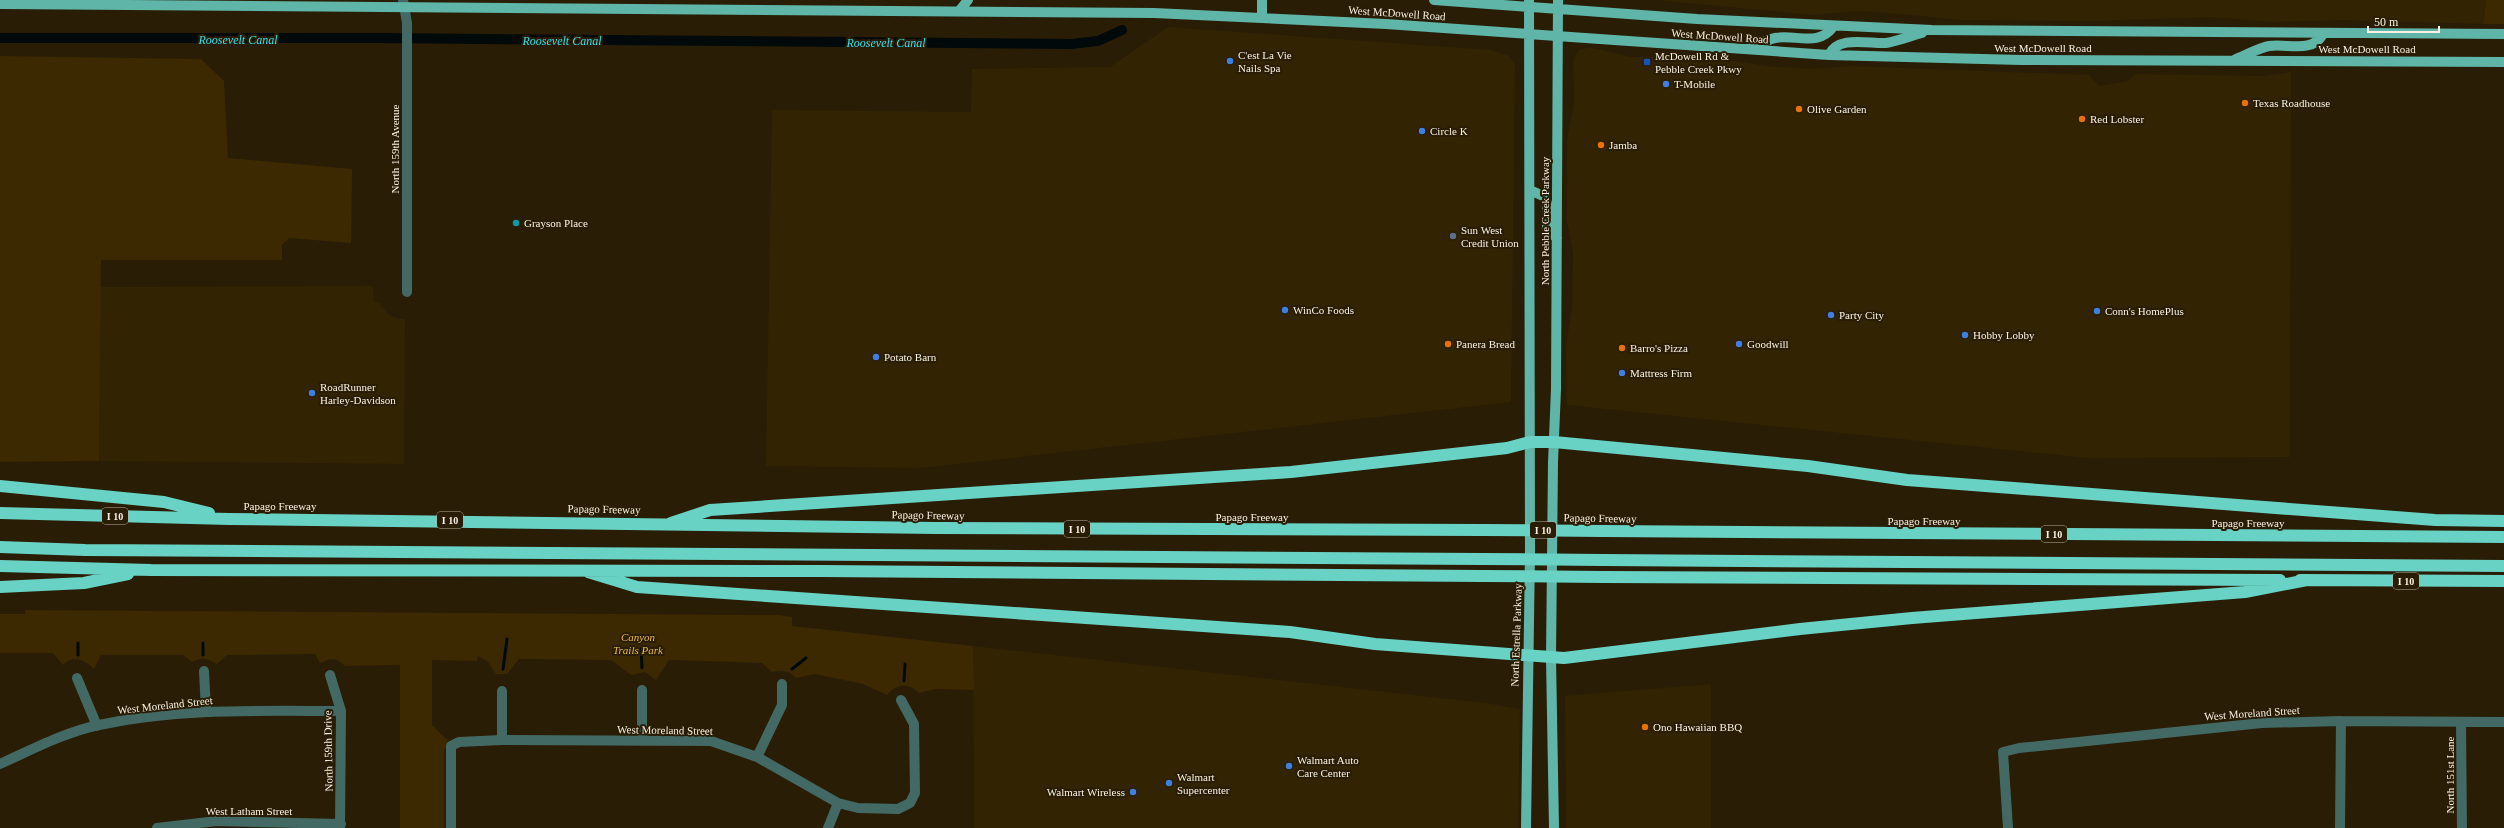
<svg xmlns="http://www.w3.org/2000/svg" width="2504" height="828" viewBox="0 0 2504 828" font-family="Georgia,serif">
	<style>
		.built { fill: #322303 }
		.green { fill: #3c2901 }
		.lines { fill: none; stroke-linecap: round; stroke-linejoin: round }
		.stream { stroke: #01090b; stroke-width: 3 }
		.canal { stroke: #01090b; stroke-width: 10 }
		.minor { stroke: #426963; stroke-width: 10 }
		.major { stroke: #5eb5a8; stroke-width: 10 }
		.highway { stroke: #68d2c4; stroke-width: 12 }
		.highway-bridge { stroke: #68d2c4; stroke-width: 12 }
		.shop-dot { fill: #3f7fe0; stroke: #291d05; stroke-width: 1.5 }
		.transit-dot { fill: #1a4fb4; stroke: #291d05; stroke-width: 1.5 }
		.food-dot { fill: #e8710a; stroke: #291d05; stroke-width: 1.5 }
		.culture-dot { fill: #0f9aa8; stroke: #291d05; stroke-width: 1.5 }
		.service-dot { fill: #5c6f8a; stroke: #291d05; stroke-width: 1.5 }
		.labels { text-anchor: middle; stroke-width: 4; stroke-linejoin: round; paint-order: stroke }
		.shield { fill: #291d05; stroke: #bbb1a0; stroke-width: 1 }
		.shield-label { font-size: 10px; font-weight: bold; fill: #f9f1e3 }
		.street-label { font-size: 11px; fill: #f9f1e3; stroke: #291d05 }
		.poi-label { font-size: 11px; fill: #f9f1e3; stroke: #291d05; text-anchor: start }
		.park-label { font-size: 11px; font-style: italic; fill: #ebb853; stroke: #291d05 }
		.water-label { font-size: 12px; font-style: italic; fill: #35dcef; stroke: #291d05 }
	</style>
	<rect width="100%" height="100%" fill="#291d05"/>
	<path class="built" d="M1656 0H2486V3L2483 24 2342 20 2271 22 2211 17 2092 21 1961 20 1879 12 1853 11 1815 15Z
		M1168 27 1491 50 1509 56 1515 64 1511 402 921 468 766 466 772 110 971 112 972 69 1110 67Z
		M1589 47 1631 57H1710L1767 66 1811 69 1850 66 2089 75 2099 86 2128 81 2134 74 2264 76 2291 72 2290 457 2088 458 1567 405 1566 346 1572 306 1573 254 1567 221V141L1574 101 1573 61 1578 51Z
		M373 286 374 302 379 303 388 314 399 319H405L404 464 99 461 100 287Z
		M973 646 1485 703 1520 709 1518 828H974Z
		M1711 684V828H1566L1565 696Z"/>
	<path class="green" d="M2486 0H2504V24H2483Z
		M0 56 201 59 224 81 228 158 352 169 351 243 289 238 282 245V260H101L99 461 0 462Z
		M25 610 777 615 792 617V626L973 646 974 690 935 689 919 693C908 682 896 684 887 695L863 684 815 674 796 678C790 671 782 669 772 672L762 663 669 660 656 680 645 672 631 675 611 660 519 659 507 674H496L488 662 478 656 477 661 432 660V725L448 741 444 751V828H400V665L345 666 337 660 330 659 320 663 315 654 227 655 217 664C208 659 202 657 192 662L183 655H101L94 669C86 661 73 654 63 665L53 653H0V614H25Z"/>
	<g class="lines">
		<path class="stream" d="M78 643V655
			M203 643V655
			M641 649 642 668
			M503 669 507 639
			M792 669 806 658
			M904 681 905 664"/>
		<path class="canal" d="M0 38H376L1071 44 1098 41 1122 30"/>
		<path class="minor" d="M403 0 407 23V292
			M204 671 206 711
			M330 675 341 711 340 828
			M77 678 97 726
			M502 691V740
			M2461 722 2462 828
			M642 741V690
			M757 757 782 705V684
			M0 764C31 750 65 732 99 725 179 708 260 711 341 711
			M157 828 217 821 341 824
			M451 828V746L459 742 502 740 711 741 757 757 838 803 858 808 898 809 910 803 915 793 914 724 901 700
			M828 828 838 803
			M2008 828 2003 752 2019 748 2262 723 2341 721 2504 722
			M2340 828 2341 721"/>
		<path class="major" d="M1262 0V18
			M1434 0 1697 19 1932 30 2504 34
			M0 4 1154 13 1386 24 1829 55 2021 60 2504 62
			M960 10 968 0
			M1749 48C1757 45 1766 40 1775 38 1795 34 1819 47 1833 27
			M1829 55C1838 35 1869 44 1886 43 1898 41 1911 36 1922 33
			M2236 59C2247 55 2258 48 2269 46 2287 43 2312 54 2323 34
			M1530 190 1545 197 1547 204V230L1557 238
			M1526 828 1530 553 1529 0
			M1554 828 1551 658 1553 462 1556 389 1558 0"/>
		<path class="highway" d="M0 486 164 502 209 513
			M0 513 229 519 936 528 1483 530
			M671 523 710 510 1291 472 1507 448 1530 442H1554L1808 466 1907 480 2435 520 2504 521
			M1603 531 2504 537
			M0 547 85 550 1483 559
			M1603 560 2504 566
			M0 566 151 570 820 571 1483 576
			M588 572 637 587 1290 632 1375 644 1564 658 1800 629 1912 618 2245 592 2307 580
			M1603 577 2280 580
			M2300 580 2504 581
			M0 587 84 583 128 574"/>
		<path class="highway-bridge" d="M1483 530 1603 531
			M1483 559 1603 560
			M1483 576 1603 577"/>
	</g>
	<g class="shop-dot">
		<circle cx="1230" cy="61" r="4"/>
		<circle cx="1666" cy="84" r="4"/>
		<circle cx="1422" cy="131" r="4"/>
		<circle cx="1285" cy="310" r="4"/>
		<circle cx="2097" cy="311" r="4"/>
		<circle cx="1831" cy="315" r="4"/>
		<circle cx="1965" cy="335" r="4"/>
		<circle cx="1739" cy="344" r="4"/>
		<circle cx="876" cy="357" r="4"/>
		<circle cx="1622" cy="373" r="4"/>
		<circle cx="312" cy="393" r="4"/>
		<circle cx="1289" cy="766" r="4"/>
		<circle cx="1169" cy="783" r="4"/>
		<circle cx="1133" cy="792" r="4"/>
	</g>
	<rect class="transit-dot" x="1643" y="58" width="8" height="8" rx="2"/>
	<g class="food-dot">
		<circle cx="2245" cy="103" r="4"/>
		<circle cx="1799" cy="109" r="4"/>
		<circle cx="2082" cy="119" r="4"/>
		<circle cx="1601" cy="145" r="4"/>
		<circle cx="1448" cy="344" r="4"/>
		<circle cx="1622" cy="348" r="4"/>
		<circle cx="1645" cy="727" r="4"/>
	</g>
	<circle class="culture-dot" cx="516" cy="223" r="4"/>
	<circle class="service-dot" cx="1453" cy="236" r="4"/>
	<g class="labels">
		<g class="shield">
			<rect x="102" y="508" width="26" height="16" rx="3"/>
			<rect x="437" y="512" width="26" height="16" rx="3"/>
			<rect x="1064" y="521" width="26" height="16" rx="3"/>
			<rect x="1530" y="522" width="26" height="16" rx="3"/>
			<rect x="2041" y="526" width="26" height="16" rx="3"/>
			<rect x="2393" y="573" width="26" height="16" rx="3"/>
		</g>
		<g class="shield-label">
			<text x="115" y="520">I 10</text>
			<text x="450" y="524">I 10</text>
			<text x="1077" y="533">I 10</text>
			<text x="1543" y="534">I 10</text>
			<text x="2054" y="538">I 10</text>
			<text x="2406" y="585">I 10</text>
		</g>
		<g class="street-label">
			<text transform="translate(1397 13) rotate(4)" y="4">West McDowell Road</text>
			<text transform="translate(1720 36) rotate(4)" y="4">West McDowell Road</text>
			<text x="2043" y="52">West McDowell Road</text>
			<text x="2367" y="53">West McDowell Road</text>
			<text transform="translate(395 149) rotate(-90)" y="4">North 159th Avenue</text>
			<text transform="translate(1545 221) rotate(-90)" y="4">North Pebble Creek Parkway</text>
			<text x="280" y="510">Papago Freeway</text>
			<text transform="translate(604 509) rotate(1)" y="4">Papago Freeway</text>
			<text transform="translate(928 515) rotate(1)" y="4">Papago Freeway</text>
			<text x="1252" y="521">Papago Freeway</text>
			<text transform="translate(1600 518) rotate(1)" y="4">Papago Freeway</text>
			<text x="1924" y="525">Papago Freeway</text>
			<text x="2248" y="527">Papago Freeway</text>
			<text transform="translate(1516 635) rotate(-88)" y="4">North Estrella Parkway</text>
			<text transform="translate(165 705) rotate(-6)" y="4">West Moreland Street</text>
			<text transform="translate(2252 713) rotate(-4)" y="4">West Moreland Street</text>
			<text transform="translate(665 730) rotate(1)" y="4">West Moreland Street</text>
			<text transform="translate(328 751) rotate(-91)" y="4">North 159th Drive</text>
			<text transform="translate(2450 775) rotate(-90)" y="4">North 151st Lane</text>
			<text x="249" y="815">West Latham Street</text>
		</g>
		<g class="poi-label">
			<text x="1238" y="59">C'est La Vie<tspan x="1238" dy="13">Nails Spa</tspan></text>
			<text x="1655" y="60">McDowell Rd &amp;<tspan x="1655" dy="13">Pebble Creek Pkwy</tspan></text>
			<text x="1674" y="88">T-Mobile</text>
			<text x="2253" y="107">Texas Roadhouse</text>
			<text x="1807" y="113">Olive Garden</text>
			<text x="2090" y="123">Red Lobster</text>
			<text x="1430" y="135">Circle K</text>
			<text x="1609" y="149">Jamba</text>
			<text x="524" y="227">Grayson Place</text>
			<text x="1461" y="234">Sun West<tspan x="1461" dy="13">Credit Union</tspan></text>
			<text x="1293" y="314">WinCo Foods</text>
			<text x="2105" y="315">Conn's HomePlus</text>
			<text x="1839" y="319">Party City</text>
			<text x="1973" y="339">Hobby Lobby</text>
			<text x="1456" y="348">Panera Bread</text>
			<text x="1747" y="348">Goodwill</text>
			<text x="1630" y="352">Barro's Pizza</text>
			<text x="884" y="361">Potato Barn</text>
			<text x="1630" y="377">Mattress Firm</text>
			<text x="320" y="391">RoadRunner<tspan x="320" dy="13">Harley-Davidson</tspan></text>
			<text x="1653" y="731">Ono Hawaiian BBQ</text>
			<text x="1297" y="764">Walmart Auto<tspan x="1297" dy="13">Care Center</tspan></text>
			<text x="1177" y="781">Walmart<tspan x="1177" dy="13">Supercenter</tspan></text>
			<text x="1125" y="796" text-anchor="end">Walmart Wireless</text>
		</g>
		<g class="park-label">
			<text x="638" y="641">Canyon<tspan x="638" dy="13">Trails Park</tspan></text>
		</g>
		<g class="water-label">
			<text x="238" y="44">Roosevelt Canal</text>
			<text x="562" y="45">Roosevelt Canal</text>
			<text x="886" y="47">Roosevelt Canal</text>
		</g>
	</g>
	<path d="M2368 26v6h71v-6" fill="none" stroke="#f9f1e3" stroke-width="2"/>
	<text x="2374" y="26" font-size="12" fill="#f9f1e3" stroke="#291d05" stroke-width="3" paint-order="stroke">50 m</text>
</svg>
